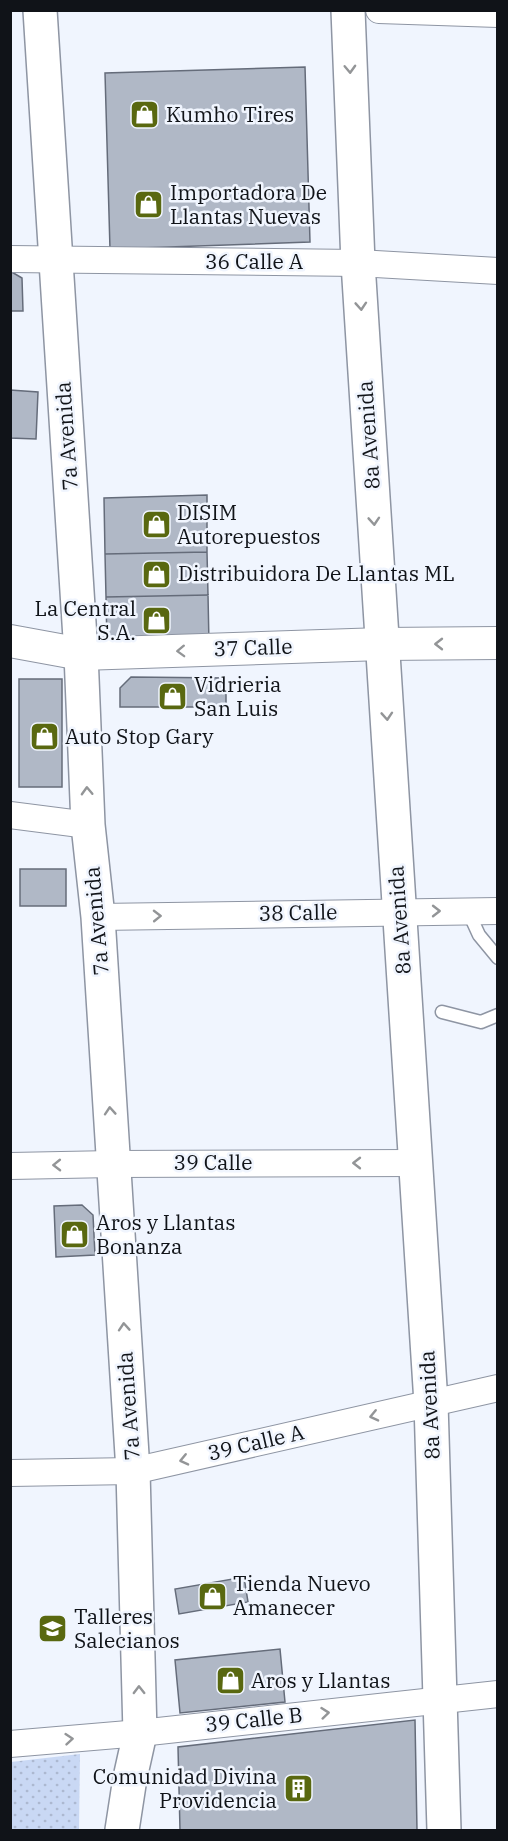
<svg xmlns="http://www.w3.org/2000/svg" width="508" height="1841" viewBox="0 0 508 1841" font-family="'IBM Plex Serif',serif">
	<style>
		.park { fill: url(#park-dots) }
		.building { fill: #b0b8c6; stroke: #656c7a; stroke-width: 1.5 }
		.lines { fill: none; stroke-linecap: round; stroke-linejoin: round }
		.service-casing { stroke: #8e95a3; stroke-width: 15 }
		.minor-casing { stroke: #8e95a3; stroke-width: 28 }
		.tertiary-casing { stroke: #8e95a3; stroke-width: 34 }
		.secondary-casing { stroke: #8e95a3; stroke-width: 36 }
		.service { stroke: #fff; stroke-width: 12 }
		.minor { stroke: #fff; stroke-width: 26 }
		.tertiary { stroke: #fff; stroke-width: 32 }
		.secondary { stroke: #fff; stroke-width: 33 }
		.oneway { stroke: #939597 }
		.labels { text-anchor: middle; stroke-width: 5; stroke-linejoin: round; paint-order: stroke }
		.poi-label { font-size: 21px; fill: #101318; stroke: #f0f5fe; text-anchor: start }
		.street-label { font-size: 21px; fill: #101318; stroke: #f0f5fe }
	</style>
	<defs>
		<pattern id="park-dots" width="8" height="8" patternUnits="userSpaceOnUse" patternTransform="scale(1.5)"><rect width="8" height="8" fill="#c9d8f4"/><path d="M2 2h.1M6 6h.1" fill="none" stroke="#acb8d0" stroke-width="1.8" stroke-linecap="round"/></pattern>
	</defs>
	<rect width="100%" height="100%" fill="#f0f5fe"/>
	<path class="park" d="M80 1754 79 1830H11V1762Z"/>
	<path class="building" d="M305 67 310 242 110 249 105 73Z
		M10 271 22 278 23 311H10Z
		M10 390 38 392 36 439 10 438Z
		M207 495V552L105 554 104 498Z
		M207 552 208 595 106 597 105 554Z
		M208 595 209 644 107 645 106 597Z
		M131 677 226 678V707H120V688Z
		M19 679H62V787H19Z
		M20 869H66V906H20Z
		M82 1205 93 1215 95 1255 56 1257 54 1206Z
		M244 1577 248 1602 179 1614 175 1589Z
		M280 1649 285 1702 180 1713 175 1660Z
		M415 1720 417 1830H180L178 1747Z"/>
	<g class="lines">
		<defs>
			<path id="service" d="M468 911 479 935 498 958
				M442 1012 481 1022 498 1015"/>
			<path id="minor" d="M379 10 498 14
				M10 259 358 263 498 271
				M10 815 88 825
				M98 917 498 911
				M10 1166 113 1164 415 1163
				M10 1473 133 1471 498 1388
				M10 1744 140 1733 498 1694"/>
			<path id="tertiary" d="M10 641 81 654 382 644 498 643"/>
			<path id="secondary" d="M40 10 81 654 88 825 98 917 133 1471 140 1733 130 1778 122 1830
				M348 10 358 263 431 1403 444 1830"/>
		</defs>
		<use href="#service" class="service-casing"/>
		<use href="#minor" class="minor-casing"/>
		<use href="#tertiary" class="tertiary-casing"/>
		<use href="#secondary" class="secondary-casing"/>
		<use href="#service" class="service"/>
		<use href="#minor" class="minor"/>
		<use href="#tertiary" class="tertiary"/>
		<use href="#secondary" class="secondary"/>
	</g>
	<defs><path id="oneway-chevron" d="M-2-3.5L2.5 0L-2 3.5" fill="none" stroke-width="1.6" stroke-linecap="round" stroke-linejoin="round" transform="scale(1.5)"/></defs>
	<g class="oneway">
		<use href="#oneway-chevron" transform="translate(350 69) rotate(88)"/>
		<use href="#oneway-chevron" transform="translate(361 306) rotate(86)"/>
		<use href="#oneway-chevron" transform="translate(374 521) rotate(86)"/>
		<use href="#oneway-chevron" transform="translate(439 644) rotate(180)"/>
		<use href="#oneway-chevron" transform="translate(181 651) rotate(178)"/>
		<use href="#oneway-chevron" transform="translate(387 716) rotate(86)"/>
		<use href="#oneway-chevron" transform="translate(87 791) rotate(-92)"/>
		<use href="#oneway-chevron" transform="translate(436 911)"/>
		<use href="#oneway-chevron" transform="translate(157 916) rotate(-1)"/>
		<use href="#oneway-chevron" transform="translate(110 1111) rotate(-94)"/>
		<use href="#oneway-chevron" transform="translate(357 1163) rotate(180)"/>
		<use href="#oneway-chevron" transform="translate(57 1165) rotate(179)"/>
		<use href="#oneway-chevron" transform="translate(124 1327) rotate(-94)"/>
		<use href="#oneway-chevron" transform="translate(374 1416) rotate(167)"/>
		<use href="#oneway-chevron" transform="translate(184 1460) rotate(167)"/>
		<use href="#oneway-chevron" transform="translate(139 1690) rotate(-91)"/>
		<use href="#oneway-chevron" transform="translate(325 1713) rotate(-6)"/>
		<use href="#oneway-chevron" transform="translate(69 1739) rotate(-5)"/>
	</g>
	<defs>
		<symbol id="shop-square" viewBox="-11 -11 22 22"><rect x="-9" y="-9" width="18" height="18" rx="4" fill="#596810" stroke="#f0f5fe"/><path d="M-5-2.5h2.3a2.7 3.5 0 0 1 5.4 0H5L5.5 6h-11ZM-1.5-2.5h3a1.5 2.3 0 0 0-3 0Z" fill="#fff"/></symbol>
		<symbol id="school-square" viewBox="-11 -11 22 22"><rect x="-9" y="-9" width="18" height="18" rx="4" fill="#596810" stroke="#f0f5fe"/><path d="M0-5L7-2L0 1L-7-2ZM-4 1L0 2.5L4 1V4Q0 6-4 4Z" fill="#fff"/></symbol>
		<symbol id="building-square" viewBox="-11 -11 22 22"><rect x="-9" y="-9" width="18" height="18" rx="4" fill="#596810" stroke="#f0f5fe"/><path d="M-4-6H4V6H1V3H-1V6H-4ZM-2.5-4.3h1.7v1.8h-1.7ZM.8-4.3h1.7v1.8H.8ZM-2.5-1h1.7V.8h-1.7ZM.8-1h1.7V.8H.8Z" fill="#fff"/></symbol>
	</defs>
	<g fill-rule="evenodd">
		<use href="#shop-square" x="128" y="98" width="33" height="33"/>
		<use href="#shop-square" x="132" y="188" width="33" height="33"/>
		<use href="#shop-square" x="140" y="508" width="33" height="33"/>
		<use href="#shop-square" x="140" y="558" width="33" height="33"/>
		<use href="#shop-square" x="140" y="604" width="33" height="33"/>
		<use href="#shop-square" x="156" y="680" width="33" height="33"/>
		<use href="#shop-square" x="28" y="720" width="33" height="33"/>
		<use href="#shop-square" x="58" y="1218" width="33" height="33"/>
		<use href="#shop-square" x="196" y="1580" width="33" height="33"/>
		<use href="#school-square" x="36" y="1612" width="33" height="33"/>
		<use href="#shop-square" x="214" y="1664" width="33" height="33"/>
		<use href="#building-square" x="282" y="1772" width="33" height="33"/>
	</g>
	<g class="labels">
		<g class="poi-label">
			<text x="166" y="122">Kumho Tires</text>
			<text x="170" y="200">Importadora De<tspan x="170" dy="24">Llantas Nuevas</tspan></text>
			<text x="177" y="520">DISIM<tspan x="177" dy="24">Autorepuestos</tspan></text>
			<text x="178" y="581">Distribuidora De Llantas ML</text>
			<text x="136" y="616" text-anchor="end">La Central<tspan x="136" dy="24">S.A.</tspan></text>
			<text x="194" y="692">Vidrieria<tspan x="194" dy="24">San Luis</tspan></text>
			<text x="65" y="744">Auto Stop Gary</text>
			<text x="96" y="1230">Aros y Llantas<tspan x="96" dy="24">Bonanza</tspan></text>
			<text x="233" y="1591">Tienda Nuevo<tspan x="233" dy="24">Amanecer</tspan></text>
			<text x="74" y="1624">Talleres<tspan x="74" dy="24">Salecianos</tspan></text>
			<text x="251" y="1688">Aros y Llantas</text>
			<text x="277" y="1784" text-anchor="end">Comunidad Divina<tspan x="277" dy="24">Providencia</tspan></text>
		</g>
		<g class="street-label">
			<text x="254" y="269">36 Calle A</text>
			<text transform="translate(369 435) rotate(-94)" y="7">8a Avenida</text>
			<text transform="translate(67 436) rotate(-94)" y="7">7a Avenida</text>
			<text transform="translate(253 648) rotate(-2)" y="7">37 Calle</text>
			<text transform="translate(298 913) rotate(-1)" y="7">38 Calle</text>
			<text transform="translate(400 920) rotate(-94)" y="7">8a Avenida</text>
			<text transform="translate(97 921) rotate(-95)" y="7">7a Avenida</text>
			<text x="213" y="1170">39 Calle</text>
			<text transform="translate(430 1405) rotate(-93)" y="7">8a Avenida</text>
			<text transform="translate(129 1406) rotate(-94)" y="7">7a Avenida</text>
			<text transform="translate(256 1443) rotate(-13)" y="7">39 Calle A</text>
			<text transform="translate(254 1720) rotate(-6)" y="7">39 Calle B</text>
		</g>
	</g>
	<rect width="508" height="1841" fill="none" stroke="#101318" stroke-width="24"/>
</svg>
